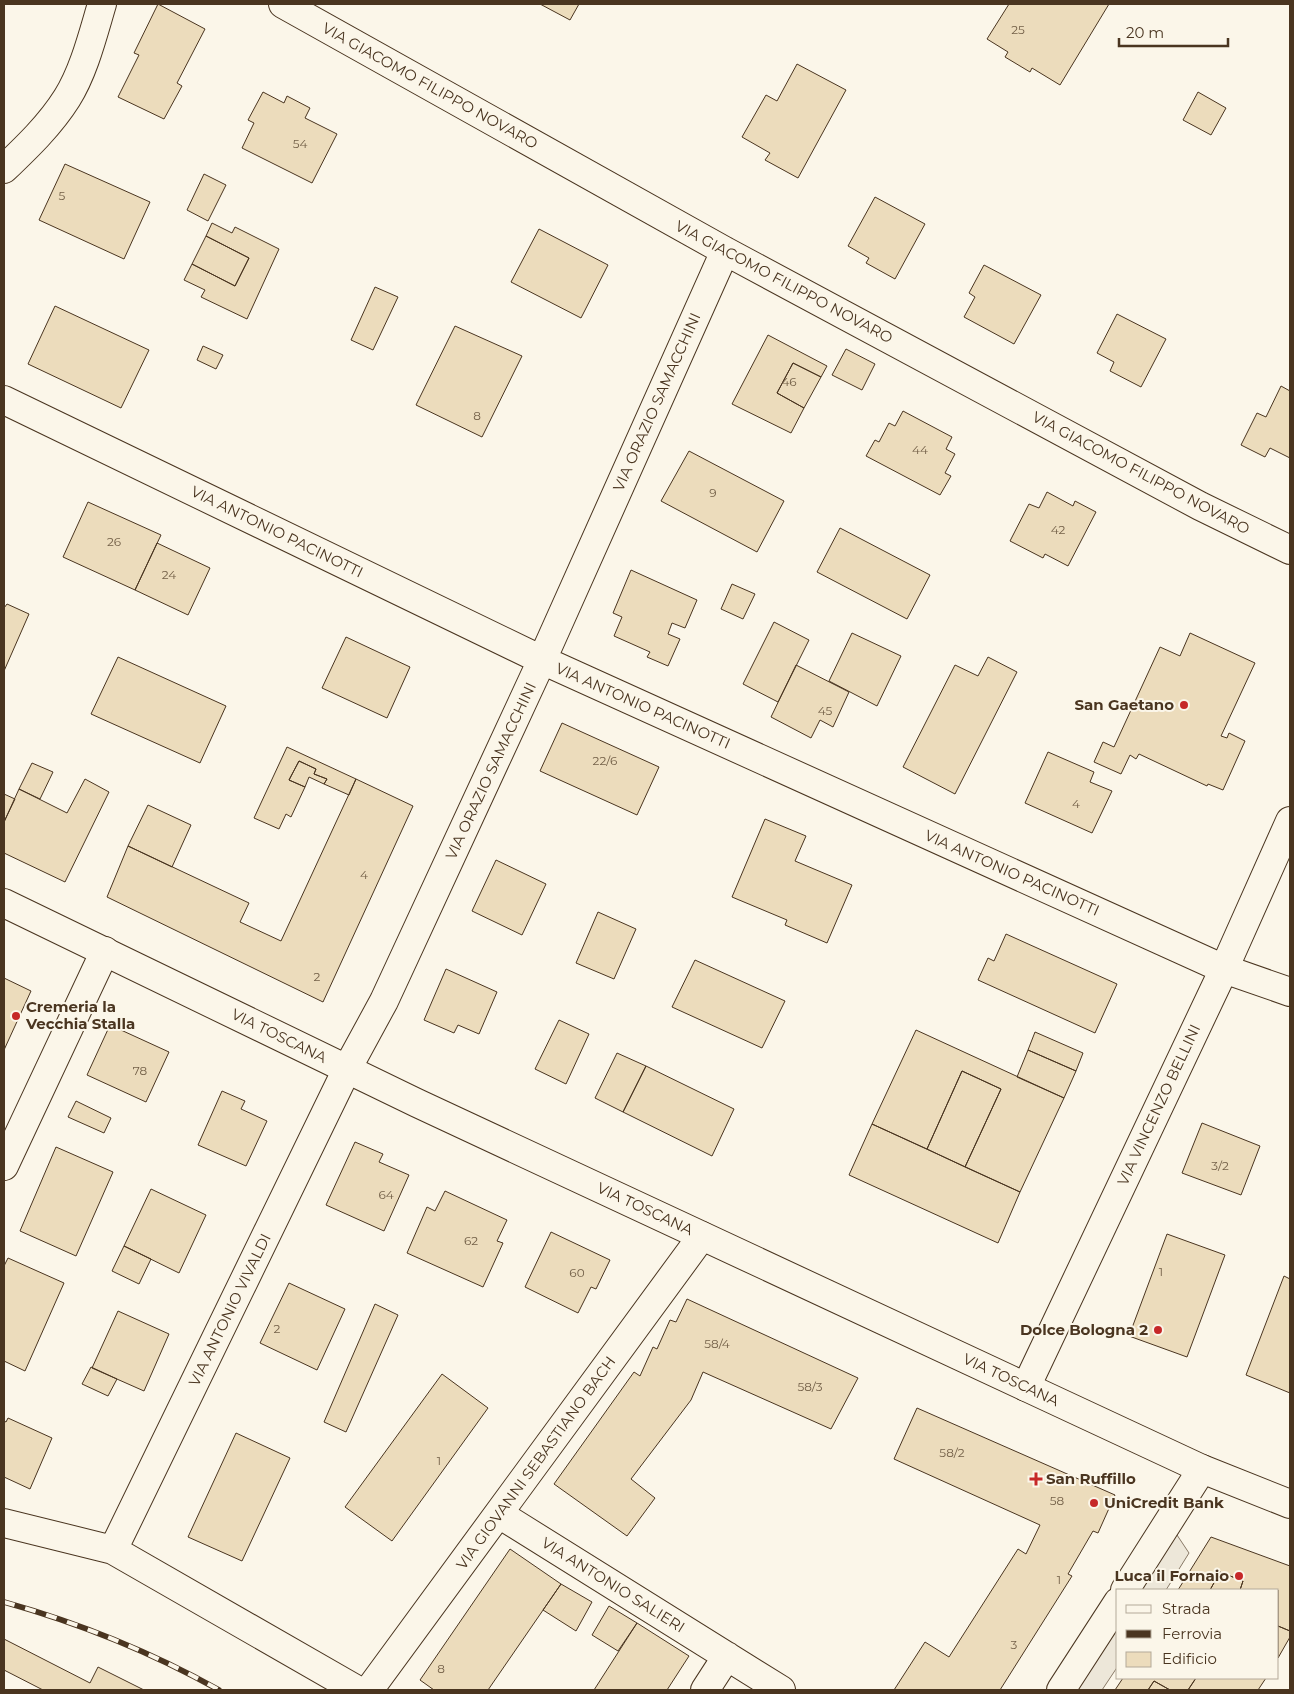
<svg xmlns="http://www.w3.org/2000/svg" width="1294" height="1694" viewBox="0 0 1294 1694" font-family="Montserrat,sans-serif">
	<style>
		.parking { fill: #ede7d9; stroke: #887966 }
		.building { fill: #ecdcbc; stroke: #4a3520 }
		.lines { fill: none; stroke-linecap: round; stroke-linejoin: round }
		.minor-casing { stroke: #4a3520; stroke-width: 30 }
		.primary-casing { stroke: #4a3520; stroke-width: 30 }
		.minor { stroke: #fbf6e9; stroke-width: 28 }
		.primary { stroke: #fbf6e9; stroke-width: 28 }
		.rail-casing { stroke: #4a3520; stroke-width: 5.5 }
		.rail { stroke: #fbf6e9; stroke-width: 4; stroke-dasharray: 11; stroke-linecap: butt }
		.poi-dot { fill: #c62828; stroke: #fbf6e9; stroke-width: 2 }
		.labels { text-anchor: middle; stroke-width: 4; stroke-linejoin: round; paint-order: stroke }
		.number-label { font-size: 12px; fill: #725f47 }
		.street-label { font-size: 15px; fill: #4a3520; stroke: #fbf6e9 }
		.poi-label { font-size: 15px; font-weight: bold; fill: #4a3520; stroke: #fbf6e9; text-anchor: end }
	</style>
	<rect width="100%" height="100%" fill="#fbf6e9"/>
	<path class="parking" d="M1175 1532 1189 1553 1166 1590H1138Z
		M1118 1621V1666L1102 1690H1074Z"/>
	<path class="building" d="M158 4 205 29 177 83 182 86 164 119 118 97 139 55 134 53Z
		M540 4H579L570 20Z
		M1009 4H1109L1060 85 1032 68 1030 72 1005 57 1008 52 987 39Z
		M797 64 846 90 798 178 765 160 770 153 742 137 766 95 777 101Z
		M263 92 284 103 287 96 310 108 305 118 337 134 312 183 242 148 254 123 248 120Z
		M1198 92 1226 108 1211 135 1183 120Z
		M65 164 150 202 124 259 39 220Z
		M204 174 226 185 208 221 187 210Z
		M875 197 925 224 895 279 866 263 869 258 848 246Z
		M212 223 232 233 235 227 279 249 247 319 201 297 205 290 184 280 192 264 235 286 249 258 206 236Z
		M539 229 608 265 581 318 511 282Z
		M206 236 249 258 235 286 192 264Z
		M984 265 1041 295 1014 344 964 317 975 297 969 293Z
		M375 287 398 297 373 350 351 340Z
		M55 306 149 350 121 408 28 364Z
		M1117 314 1166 339 1141 387 1110 371 1114 362 1097 353Z
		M455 326 522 356 482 437 416 405Z
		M768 335 827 366 821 377 793 363 777 393 804 408 791 433 732 404Z
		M203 346 223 355 216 369 197 360Z
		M846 349 875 364 862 390 832 375Z
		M793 363 821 377 804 408 777 393Z
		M1281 386 1290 391V458L1270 448 1265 457 1241 445 1257 413 1266 417Z
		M903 411 952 437 946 449 955 454 945 473 951 476 940 495 866 456 875 440 879 442 889 423 895 426Z
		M689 451 784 501 757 552 661 501Z
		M1047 492 1073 506 1075 501 1096 512 1068 566 1045 554 1043 558 1010 541 1029 504 1039 508Z
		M88 502 161 535 135 590 63 557Z
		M840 528 930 575 907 619 817 572Z
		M157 543 210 568 188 615 135 590Z
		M631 570 697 600 685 628 672 623 668 634 680 639 668 666 647 657 650 652 614 636 622 617 613 613Z
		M732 584 755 594 743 619 721 609Z
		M7 604 29 614 4 671V608Z
		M774 622 809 640 778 702 743 684Z
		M852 633 901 656 877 706 829 681Z
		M1190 633 1255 663 1221 736 1227 738 1229 733 1245 741 1223 790 1208 784 1207 786 1139 754 1136 759 1130 755 1121 774 1094 762 1103 742 1114 747 1160 647 1180 656Z
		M346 637 410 667 387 718 322 688Z
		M118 657 226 706 200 763 91 714Z
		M988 657 1017 672 955 794 903 767 955 665 978 676Z
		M796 665 849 692 833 727 820 720 811 738 771 717Z
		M562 723 659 767 637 815 540 771Z
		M287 747 356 779 349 795 324 784 327 779 314 774 316 769 299 761 289 780 305 787 291 817 286 814 279 829 254 818Z
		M1048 752 1094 772 1090 782 1112 791 1092 833 1025 803Z
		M299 761 316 769 314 774 327 779 324 784 309 777 305 787 289 780Z
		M32 763 53 772 40 799 19 789Z
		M85 779 109 792 65 882 4 853V822L19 789 67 813Z
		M356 779 413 806 323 1002 107 897 128 846 249 903 240 922 281 941Z
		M4 794 15 799 4 822Z
		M148 805 191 825 172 867 128 846Z
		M765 819 806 836 795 861 852 885 827 943 785 925 787 920 732 897Z
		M496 860 546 884 522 935 472 911Z
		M598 912 636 929 614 979 576 963Z
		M1006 934 1117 984 1095 1033 978 980 988 958 994 961Z
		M695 960 785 1001 762 1048 672 1007Z
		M446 969 497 992 479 1034 458 1025 454 1033 424 1020Z
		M4 978 31 991 4 1050Z
		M559 1020 589 1034 566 1084 535 1069Z
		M110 1025 169 1052 146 1102 87 1075Z
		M916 1030 1064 1098 1020 1192 965 1167 1001 1089 962 1071 927 1149 872 1124Z
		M1035 1032 1083 1053 1076 1071 1028 1050Z
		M1028 1050 1076 1071 1064 1098 1017 1077Z
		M617 1053 646 1066 623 1112 595 1098Z
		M646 1066 734 1109 712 1156 623 1112Z
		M962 1071 1001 1089 965 1167 927 1149Z
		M222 1091 245 1101 241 1109 267 1121 246 1166 198 1145Z
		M76 1101 111 1118 104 1133 68 1117Z
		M1202 1123 1260 1146 1241 1195 1182 1173Z
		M872 1124 1020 1192 998 1243 849 1175Z
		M355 1142 383 1154 379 1162 409 1175 384 1231 326 1205Z
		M56 1147 113 1172 76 1256 20 1231Z
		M151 1189 206 1215 179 1273 124 1246Z
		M445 1191 507 1220 497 1241 503 1243 483 1287 407 1253 427 1207 435 1211Z
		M551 1232 610 1260 596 1289 591 1287 578 1313 525 1287Z
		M1167 1234 1225 1255 1187 1357 1129 1336Z
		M124 1246 151 1259 139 1284 112 1271Z
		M8 1258 64 1283 25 1371 4 1361V1266Z
		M1284 1276 1290 1279V1393L1246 1375Z
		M289 1283 345 1309 317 1370 260 1343Z
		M687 1299 858 1378 831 1429 703 1372 691 1400 631 1479 655 1498 627 1536 554 1484 634 1372 640 1376 653 1347 657 1349 670 1320 676 1322Z
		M375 1304 398 1315 346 1432 324 1422Z
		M118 1311 169 1334 144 1391 92 1368Z
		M91 1367 117 1379 108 1396 82 1384Z
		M442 1374 488 1408 392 1541 345 1507Z
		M917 1408 1115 1495 1098 1533 1093 1531 1068 1574 1072 1576 1000 1690H894L925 1642 949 1657 1018 1549 1026 1554 1040 1525 894 1459Z
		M8 1418 52 1438 30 1489 4 1477V1421L6 1422Z
		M236 1433 290 1458 242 1561 188 1537Z
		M1211 1537 1290 1566V1631L1278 1626V1590H1240L1243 1581 1220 1572 1210 1590H1178Z
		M510 1549 561 1584 488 1690H434L420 1680Z
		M1220 1572 1243 1581 1240 1590H1210Z
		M561 1584 592 1602 576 1631 543 1610Z
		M609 1606 637 1623 618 1651 592 1635Z
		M637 1623 689 1656 667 1690H594Z
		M1278 1626 1290 1631V1637L1278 1658Z
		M4 1639 90 1683 98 1667 144 1690H43L4 1670Z
		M1123 1678H1196L1188 1690H1170L1154 1681 1148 1690H1115Z
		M1196 1678H1266L1258 1690H1188Z
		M1154 1681 1170 1690H1148Z"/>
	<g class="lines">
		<defs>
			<path id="minor" d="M283 4 725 251 1200 506 1290 550
				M4 169C27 147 50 125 67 98 84 71 93 34 102 4
				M4 400 542 660 1224 969 1290 992
				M4 1166 105 951
				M1026 1387 1224 969 1290 821
				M499 1514 781 1690
				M4 1523 113 1550 357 1690
				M113 1550 347 1069 384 1001 542 660 725 251
				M1125 1590 1202 1469
				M369 1690 702 1236
				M705 1690 727 1656
				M1061 1690 1118 1602"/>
			<path id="primary" d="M4 903 417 1103 1026 1387 1202 1469 1290 1504"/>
		</defs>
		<use href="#minor" class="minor-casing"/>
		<use href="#primary" class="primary-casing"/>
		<use href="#minor" class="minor"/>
		<use href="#primary" class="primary"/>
		<defs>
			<path id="rail" d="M4 1602C79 1623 151 1652 219 1690"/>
		</defs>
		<use href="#rail" class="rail-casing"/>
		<use href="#rail" class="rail"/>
	</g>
	<g class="poi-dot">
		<circle cx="1184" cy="705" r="5"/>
		<circle cx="16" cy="1016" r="5"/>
		<circle cx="1158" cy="1330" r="5"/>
		<path d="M1033.5 1471.5h5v5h5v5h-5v5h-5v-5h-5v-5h5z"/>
		<circle cx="1094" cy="1503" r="5"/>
		<circle cx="1239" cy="1576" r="5"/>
	</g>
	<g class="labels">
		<g class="number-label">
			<text x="1018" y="34">25</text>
			<text x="300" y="148">54</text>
			<text x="62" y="200">5</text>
			<text x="789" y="386">46</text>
			<text x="477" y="420">8</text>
			<text x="920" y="454">44</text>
			<text x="713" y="497">9</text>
			<text x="1058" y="534">42</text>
			<text x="114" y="546">26</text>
			<text x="169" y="579">24</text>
			<text x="825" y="715">45</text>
			<text x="605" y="765">22/6</text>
			<text x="1076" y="808">4</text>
			<text x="364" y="879">4</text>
			<text x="317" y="981">2</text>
			<text x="140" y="1075">78</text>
			<text x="1220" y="1170">3/2</text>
			<text x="386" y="1199">64</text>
			<text x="471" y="1245">62</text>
			<text x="1161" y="1276">1</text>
			<text x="577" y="1277">60</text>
			<text x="277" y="1333">2</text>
			<text x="717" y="1348">58/4</text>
			<text x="810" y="1391">58/3</text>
			<text x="952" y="1457">58/2</text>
			<text x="439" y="1465">1</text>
			<text x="1057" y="1505">58</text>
			<text x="1059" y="1584">1</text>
			<text x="1014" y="1649">3</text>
			<text x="441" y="1673">8</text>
		</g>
		<g class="street-label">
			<text transform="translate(430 86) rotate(29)" y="5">VIA GIACOMO FILIPPO NOVARO</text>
			<text transform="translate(784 282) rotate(28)" y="5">VIA GIACOMO FILIPPO NOVARO</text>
			<text transform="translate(657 402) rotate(-66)" y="5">VIA ORAZIO SAMACCHINI</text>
			<text transform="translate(1141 473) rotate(28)" y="5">VIA GIACOMO FILIPPO NOVARO</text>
			<text transform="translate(277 532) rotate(26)" y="5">VIA ANTONIO PACINOTTI</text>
			<text transform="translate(643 706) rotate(24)" y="5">VIA ANTONIO PACINOTTI</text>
			<text transform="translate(491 771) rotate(-65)" y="5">VIA ORAZIO SAMACCHINI</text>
			<text transform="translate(1012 873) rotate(24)" y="5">VIA ANTONIO PACINOTTI</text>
			<text transform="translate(279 1036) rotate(26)" y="5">VIA TOSCANA</text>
			<text transform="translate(1159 1105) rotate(-65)" y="5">VIA VINCENZO BELLINI</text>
			<text transform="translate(645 1209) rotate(25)" y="5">VIA TOSCANA</text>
			<text transform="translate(230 1310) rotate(-64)" y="5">VIA ANTONIO VIVALDI</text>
			<text transform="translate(1011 1380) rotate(25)" y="5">VIA TOSCANA</text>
			<text transform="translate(536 1463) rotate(-54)" y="5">VIA GIOVANNI SEBASTIANO BACH</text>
			<text transform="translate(613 1585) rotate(32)" y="5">VIA ANTONIO SALIERI</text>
		</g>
		<g class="poi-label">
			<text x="1174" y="710">San Gaetano</text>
			<text x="26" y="1012" text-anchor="start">Cremeria la<tspan x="26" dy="17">Vecchia Stalla</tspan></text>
			<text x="1148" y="1335">Dolce Bologna 2</text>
			<text x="1046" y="1484" text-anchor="start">San Ruffillo</text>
			<text x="1104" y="1508" text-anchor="start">UniCredit Bank</text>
			<text x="1229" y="1581">Luca il Fornaio</text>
		</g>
	</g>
	<rect width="1294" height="1694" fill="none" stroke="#4a3520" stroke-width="10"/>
	<rect x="1116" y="1589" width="162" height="90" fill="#fbf6e9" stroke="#b4a999"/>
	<rect x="1126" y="1605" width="25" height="8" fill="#fbf6e9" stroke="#b4a999"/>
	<text x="1162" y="1614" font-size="15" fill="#4a3520">Strada</text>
	<rect x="1126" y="1630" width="25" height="8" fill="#4a3520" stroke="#b4a999"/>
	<text x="1162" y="1639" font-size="15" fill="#4a3520">Ferrovia</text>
	<rect x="1126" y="1652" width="25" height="15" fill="#ecdcbc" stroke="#b4a999"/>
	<text x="1162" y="1664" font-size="15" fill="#4a3520">Edificio</text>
	<path d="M1119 38v8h109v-8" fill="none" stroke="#4a3520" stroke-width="2.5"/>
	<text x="1126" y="38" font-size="15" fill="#4a3520" stroke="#fbf6e9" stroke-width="4" paint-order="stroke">20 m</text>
</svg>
